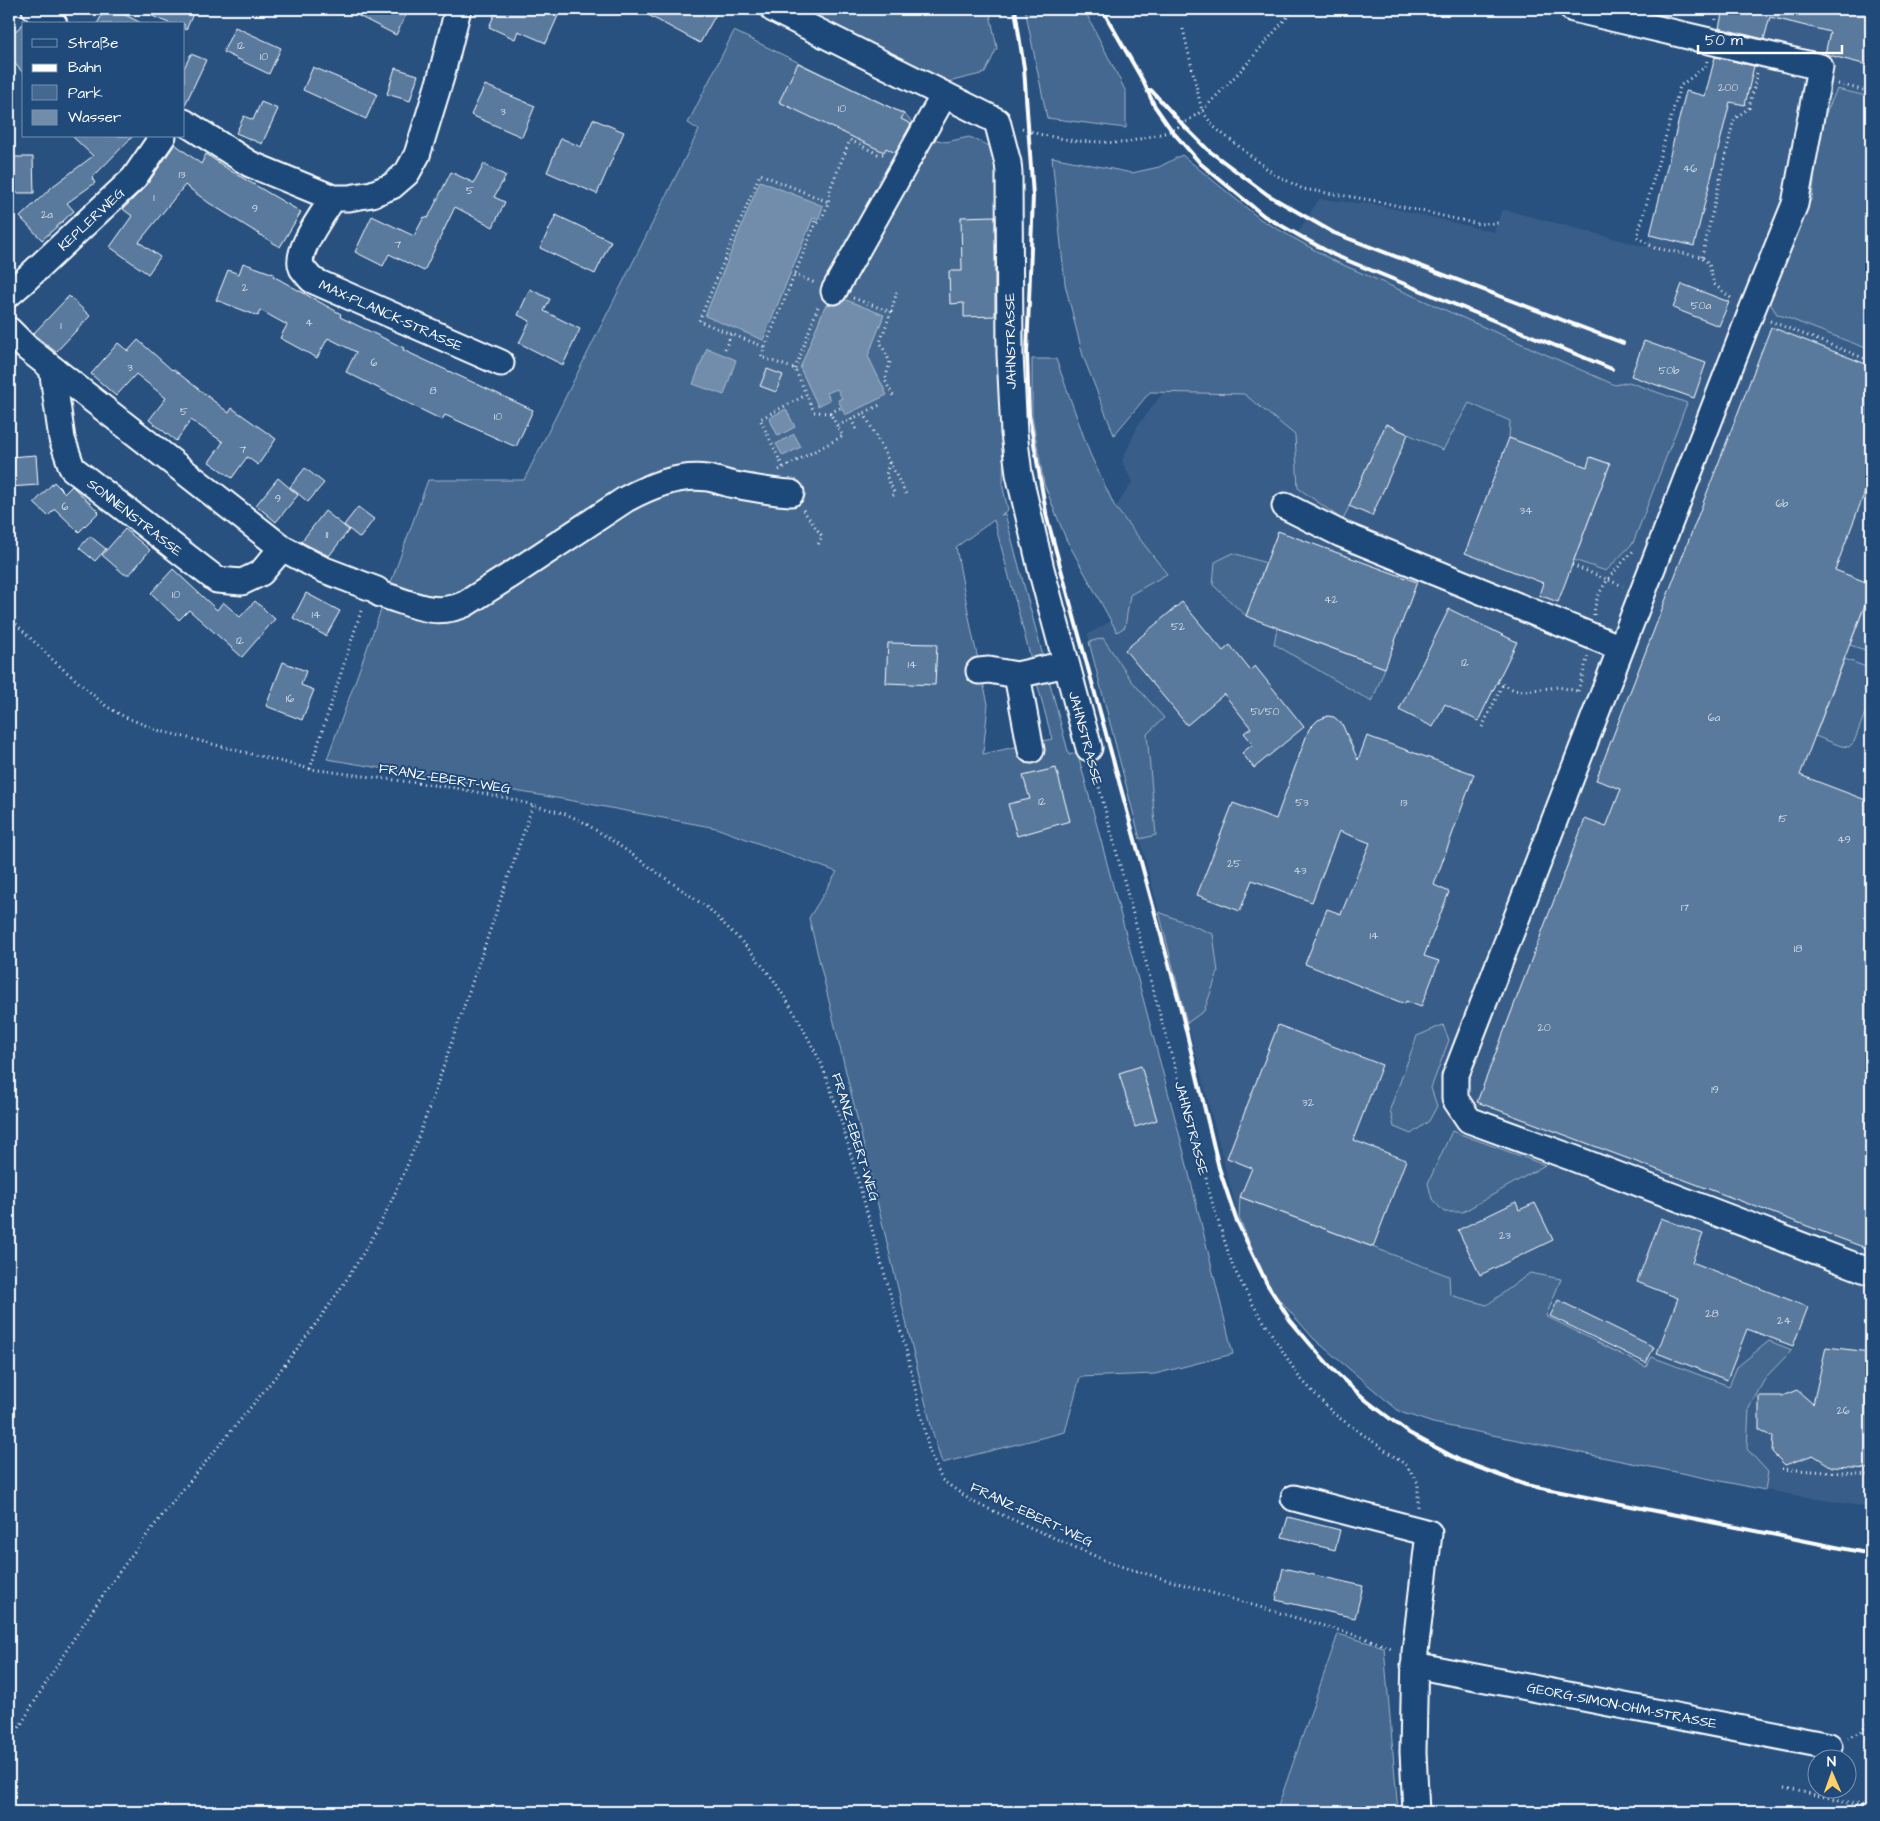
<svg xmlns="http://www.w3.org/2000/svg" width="1880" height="1821" viewBox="0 0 1880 1821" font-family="'Architects Daughter',sans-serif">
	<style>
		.built { fill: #375d88 }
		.green { fill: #446890; stroke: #a2b4c8 }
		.water { fill: #718dab; stroke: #aabbcd }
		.building { fill: #5a7a9d; stroke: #fff }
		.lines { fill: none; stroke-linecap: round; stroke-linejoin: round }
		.minor-casing { stroke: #fff; stroke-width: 29 }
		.path { stroke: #fff; stroke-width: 3; stroke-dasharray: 1 4; stroke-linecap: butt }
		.minor { stroke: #1f4a7a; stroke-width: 25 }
		.rail { stroke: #fff; stroke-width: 4 }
		.labels { text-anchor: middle; stroke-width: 4; stroke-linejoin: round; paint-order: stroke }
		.number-label { font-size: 11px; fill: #d6dee6 }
		.street-label { font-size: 14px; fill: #fff; stroke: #1f4a7a }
	</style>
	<rect width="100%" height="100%" fill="#28517f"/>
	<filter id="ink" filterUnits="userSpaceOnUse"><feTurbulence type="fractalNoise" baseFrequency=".02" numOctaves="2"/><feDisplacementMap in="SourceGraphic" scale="10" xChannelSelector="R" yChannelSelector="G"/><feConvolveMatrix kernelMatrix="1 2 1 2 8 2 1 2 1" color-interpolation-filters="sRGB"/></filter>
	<g filter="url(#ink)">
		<path class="built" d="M1723 9H1871V1508L1765 1490 1433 1423 1400 1412 1314 1339 1270 1289 1239 1218 1225 1167 1089 642 1088 634 1111 621 1066 539 1115 507 1120 501 1132 482 1122 461 1138 425 1202 342 1294 239 1319 199 1378 205 1494 232 1502 209 1647 247 1686 91 1705 95 1715 56Z"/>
		<path class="green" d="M802 9H989L997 48 985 73 948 82Z
			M1025 9H1084L1126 92V128L1047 118Z
			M734 31 904 114 929 138 946 142 969 137 992 147 997 186 1005 374 1003 488 1008 510 1001 515 1005 514 1044 660 1032 663 994 520 956 547 972 633 988 704 983 754 1052 739 1036 679 1048 676 1069 755 1078 752 1080 762 1180 1137 1233 1354 1155 1374 1080 1377 1065 1432 942 1463 933 1434 809 918 837 872 716 828 568 800 327 759 428 480H524L699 130 688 123Z
			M1837 89 1871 97V350L1777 314 1767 299 1790 240 1812 198 1821 124Z
			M1182 155 1260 219 1332 260 1615 385 1629 382 1687 403 1633 543 1606 571 1574 560 1610 464 1591 457 1587 467 1509 438 1510 421 1469 403 1443 450 1386 424 1343 520 1298 488 1295 435 1244 394 1150 392 1114 435 1083 356 1065 284 1052 157 1132 173 1159 167Z
			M1032 359H1056L1090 454 1115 507 1167 574 1130 595 1125 627 1117 632 1066 539 1044 484 1032 416Z
			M1233 553 1266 563 1246 616 1213 585 1215 562Z
			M1871 589V652L1850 645Z
			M1277 628 1385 668 1372 702 1274 644Z
			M1103 638 1131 680 1164 718 1147 734 1156 835 1140 839 1089 642Z
			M1845 659 1866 667 1871 673V697L1854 742 1849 747 1841 746 1815 736Z
			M1871 734V769C1864 757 1866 748 1871 734Z
			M1159 912 1213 934 1218 972 1204 1011 1187 1023Z
			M1443 1025 1449 1040 1431 1088 1437 1106 1429 1121 1411 1134 1394 1127 1390 1109 1417 1036Z
			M1452 1131 1545 1165 1463 1212H1444L1432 1199 1428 1183Z
			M1240 1197 1449 1276 1450 1295 1487 1305 1530 1273 1561 1279 1546 1316 1646 1367 1652 1357 1729 1386 1737 1367 1769 1341 1792 1350 1766 1377 1749 1408 1747 1449 1768 1472 1765 1490 1433 1423 1400 1412 1314 1339 1270 1289 1239 1218Z
			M1338 1634 1384 1647 1398 1812H1276Z"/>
		<path class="water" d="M760 181 823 206 818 220 813 218 763 340 705 316Z
			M844 299 884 315 868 356 887 395 845 415 838 400 842 398 837 389 827 393 830 400 818 406 800 368 825 306Z
			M707 348 736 360 724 395 693 384Z
			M786 409 795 427 778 436 769 418Z
			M794 434 801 447 783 456 776 444Z"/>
		<path class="building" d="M105 9H114L143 24H97Z
			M136 9H195L186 30 184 29V24H171Z
			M345 9H409L396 35Z
			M497 9H561L546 43 518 31 515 39 489 27Z
			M637 9H719L700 43Z
			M1723 9H1871V66L1825 54 1830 32 1770 17 1764 39 1719 28Z
			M24 23V74L9 57V37Z
			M235 27 281 48 269 74 223 52Z
			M191 54 206 60 184 107V68Z
			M1715 57 1754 66 1745 105 1730 102 1694 246 1650 235 1686 91 1705 96Z
			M798 63 904 114 901 119 911 124 895 153 886 148 884 152 779 102Z
			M313 67 377 94 366 119 303 90Z
			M395 68 418 75 410 101 387 94Z
			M485 85 535 106 522 137 471 115Z
			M261 102 278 109 262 144 236 133 244 116 253 120Z
			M593 119 624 132 597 194 547 172 561 138 581 147Z
			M72 136H133L92 178 95 183 67 203 74 211 42 240 20 217 53 186 93 156Z
			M175 144 201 164 206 154 231 171 301 212 280 247 209 203 185 185 139 242 160 257 148 274 110 247 132 216 123 209 146 186Z
			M9 157H33L34 193H9Z
			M484 164 506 176 494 197 505 202 493 227 455 207 424 271 389 254 383 266 355 252 372 216 414 236 424 217 428 218 451 172 474 183Z
			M556 215 611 241 595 274 540 248Z
			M995 216V316L964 317V303L950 304 949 271H962L961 217Z
			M243 263 274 274 273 276 341 314 340 317 404 348 403 350 533 410 516 447 445 415 442 420 346 372 356 352 328 338 317 358 280 338 287 325 260 310 258 316 216 300 228 270 239 274Z
			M1682 284 1729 302 1719 326 1673 308Z
			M530 289 550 299 544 311 580 329 563 365 519 343 530 321 518 315Z
			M69 296 90 316 56 352 33 334Z
			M1771 327 1871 366V476L1835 570 1871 584V589L1800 775 1871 802V1250L1477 1102 1585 819 1606 827 1621 789 1596 780Z
			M138 340 172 370 173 369 229 413 232 408 276 439 258 465 247 457 232 478 209 462 223 442 191 420 176 441 149 420 166 398 136 374 116 396 91 374 118 343 128 351Z
			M1644 341 1706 363 1694 398 1631 376Z
			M767 369 783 375 776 392 760 386Z
			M1386 424 1408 434 1372 516 1349 506Z
			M1509 438 1587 467 1590 457 1610 464 1558 602 1539 595 1543 583 1465 553Z
			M36 455 38 485 9 487V457Z
			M305 468 324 483 308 502 290 487Z
			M278 478 298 495 276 522 256 505Z
			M54 482 65 493 72 486 99 512 79 532 55 509 48 516 34 503Z
			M358 507 374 519 360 538 344 525Z
			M325 511 349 530 329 556 301 542Z
			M125 529 150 550 130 574H124L102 555Z
			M1278 531 1417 582 1385 668 1246 616Z
			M90 536 106 549 95 561 79 548Z
			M173 569 217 610 223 602 240 617 255 601 275 619 242 657 189 610 179 620 151 593Z
			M306 593 340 611 326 636 293 618Z
			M1182 602 1223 651 1230 645 1250 670 1255 666 1304 727 1254 768 1242 753 1253 744 1244 733 1251 728 1224 694 1187 725 1125 650Z
			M1449 609 1517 642 1478 721 1445 704 1433 727 1399 710Z
			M888 643 937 644 935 685 886 683Z
			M283 662 306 671 301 685 314 690 302 720 266 706Z
			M1328 716 1334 717 1342 724 1358 760 1367 736 1474 774 1434 885 1449 892 1424 956 1439 961 1421 1007 1406 1001 1405 1004 1305 964 1327 909 1341 914 1370 843 1339 831 1312 902 1252 880 1240 911 1197 895 1233 803 1276 819 1309 729 1318 720Z
			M1056 768 1070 821 1017 836 1008 804 1030 799 1023 776Z
			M1278 1025 1382 1065 1353 1140 1406 1160 1373 1247 1240 1197 1252 1168 1227 1158Z
			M1141 1066 1157 1120 1135 1127 1119 1073Z
			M1516 1202 1519 1210 1535 1203 1553 1240 1480 1275 1458 1230Z
			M1661 1218 1703 1234 1692 1262 1808 1307 1793 1346 1747 1329 1727 1380 1657 1353 1678 1298 1637 1282Z
			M1558 1300 1654 1347 1646 1363 1550 1316Z
			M1826 1347 1871 1352V1469L1832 1467 1813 1455 1785 1465 1772 1452 1773 1437 1759 1429V1396H1782L1797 1390 1813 1404Z
			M1288 1517 1340 1530 1335 1550 1282 1537Z
			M1283 1568 1363 1586 1355 1618 1276 1600Z"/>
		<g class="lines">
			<defs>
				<path id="minor" d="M35 9 54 24
					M773 9 997 121 1008 163 1009 173 1010 354 1014 433 1019 474 1041 569 1089 748
					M1573 9 1820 67 1795 204 1752 310 1455 1077V1099L1469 1120 1573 1158 1871 1272
					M184 122 250 164 333 198H349L372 194 392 186 407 173 417 155 441 77 458 9
					M333 198C324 213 294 252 302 268 305 272 309 277 312 280L501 363
					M834 291 944 95
					M9 294 24 281 134 178 163 136
					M9 330 28 349 52 368 282 548 322 569 377 590 380 594C411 603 433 618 465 604L517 571 626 499C650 486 679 474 707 478 715 479 722 482 730 484 750 488 770 492 791 493
					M52 368 62 439 72 468 217 580 242 582 261 573 282 548
					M1285 506 1341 534 1621 648
					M979 671 989 670 1017 675 1066 664
					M1017 675 1031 750
					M1294 1498 1429 1533 1415 1652 1413 1752 1416 1812
					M1414 1665 1829 1746"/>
			</defs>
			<use href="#minor" class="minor-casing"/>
			<path class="path" d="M1715 9 1716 21
				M1183 29 1202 111 1214 127 1274 174 1303 189 1377 201 1478 224 1498 223
				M1707 61 1706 66 1680 86 1637 237 1655 248 1702 257 1709 264 1714 284 1732 299
				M1866 79 1871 87
				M1838 84 1871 92
				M1022 128 1038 134 1075 141 1124 143 1172 131 1202 111 1246 65 1294 9
				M814 227 815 219
				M1702 257 1734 119 1749 108 1757 73
				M794 274 815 283
				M853 298 891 312 880 342 890 362 885 380 894 398
				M891 312 898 288
				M1770 321 1871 361
				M731 334 699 321 760 174 828 202
				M725 349 731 334 765 347
				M795 369 819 304
				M830 413 814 412 795 369 761 357 814 227C824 218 830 202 830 189L850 140 878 154H886
				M864 413 907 496
				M851 419 857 431
				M837 426 830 413 842 407
				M889 463 886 475 895 494 891 497
				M783 467 760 419 806 395
				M779 470 843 436 837 426 882 404
				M803 510 822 536 818 545
				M1572 565 1623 586
				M1594 615C1595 588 1617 569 1634 550
				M9 617 55 662 106 706 123 716 157 730 310 769 456 788 507 798 566 814 583 822 610 839 709 909 747 947 773 979 797 1017 821 1063 839 1113 907 1353 929 1450 942 1480 973 1502 1113 1564 1365 1638 1394 1649
				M1498 682 1514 690 1524 691 1558 687 1578 691
				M1578 691 1588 656
				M1482 727 1503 684
				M1094 768 1163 1026 1194 1131 1212 1202 1233 1267 1252 1303 1299 1377 1334 1414 1406 1465 1418 1483V1507
				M310 769 362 608
				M1782 1469 1871 1475
				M1848 1738 1861 1732 1871 1720
				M9 1745C50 1675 91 1608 140 1544 217 1443 307 1350 371 1240 407 1177 430 1106 453 1038 480 960 506 883 533 805
				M1784 1788 1871 1807"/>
			<use href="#minor" class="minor"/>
			<path class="rail" d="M1015 9 1024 68 1033 196 1027 353 1029 415 1047 518 1179 1001 1219 1168 1236 1219 1267 1284 1290 1320 1311 1345 1335 1372 1367 1401 1409 1433 1461 1461 1526 1485 1871 1554
				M1102 9 1143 81 1154 105 1172 131 1201 164 1264 216 1334 255 1612 369
				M1151 90 1182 124 1208 150 1268 195 1334 233 1623 343"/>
		</g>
	</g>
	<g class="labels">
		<g class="number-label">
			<text x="241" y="49">12</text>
			<text x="264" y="60">10</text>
			<text x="1728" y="91">200</text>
			<text x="842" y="112">10</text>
			<text x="503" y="115">3</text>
			<text x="1690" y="172">46</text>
			<text x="182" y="178">13</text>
			<text x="470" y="194">5</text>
			<text x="154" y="201">1</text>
			<text x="255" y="212">9</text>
			<text x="47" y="218">2a</text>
			<text x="398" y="248">7</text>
			<text x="245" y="291">2</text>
			<text x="1701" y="309">50a</text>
			<text x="309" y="326">4</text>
			<text x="61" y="329">1</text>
			<text x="374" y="366">6</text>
			<text x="130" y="371">3</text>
			<text x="1669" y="374">50b</text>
			<text x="433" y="394">8</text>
			<text x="184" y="415">5</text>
			<text x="498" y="420">10</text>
			<text x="243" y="453">7</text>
			<text x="278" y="502">9</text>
			<text x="1782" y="507">6b</text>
			<text x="65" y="510">6</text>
			<text x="1526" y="514">34</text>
			<text x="327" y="538">11</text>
			<text x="176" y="598">10</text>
			<text x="1331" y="603">42</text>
			<text x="316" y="618">14</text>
			<text x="1178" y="630">52</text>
			<text x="240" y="644">12</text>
			<text x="1465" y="666">12</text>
			<text x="912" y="668">14</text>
			<text x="290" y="702">16</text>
			<text x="1265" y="715">51/50</text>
			<text x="1714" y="721">6a</text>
			<text x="1042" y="805">12</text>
			<text x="1302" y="806">53</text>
			<text x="1404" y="806">13</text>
			<text x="1783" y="822">15</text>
			<text x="1844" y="843">49</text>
			<text x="1234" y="867">25</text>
			<text x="1300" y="874">43</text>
			<text x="1685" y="911">17</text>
			<text x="1374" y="939">14</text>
			<text x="1798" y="952">18</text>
			<text x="1544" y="1031">20</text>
			<text x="1715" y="1093">19</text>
			<text x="1308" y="1106">32</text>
			<text x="1505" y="1239">23</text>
			<text x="1712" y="1317">28</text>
			<text x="1784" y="1324">24</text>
			<text x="1843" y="1414">26</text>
		</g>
		<g class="street-label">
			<text transform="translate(91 219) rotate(-43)" y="5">KEPLERWEG</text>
			<text transform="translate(391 315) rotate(24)" y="5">MAX-PLANCK-STRASSE</text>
			<text transform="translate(1010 341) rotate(-91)" y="5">JAHNSTRASSE</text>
			<text transform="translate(135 517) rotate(38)" y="5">SONNENSTRASSE</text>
			<text transform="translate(1086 738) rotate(75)" y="5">JAHNSTRASSE</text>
			<text transform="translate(445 778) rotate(9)" y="5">FRANZ-EBERT-WEG</text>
			<text transform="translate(1192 1128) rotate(75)" y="5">JAHNSTRASSE</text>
			<text transform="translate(856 1137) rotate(73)" y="5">FRANZ-EBERT-WEG</text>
			<text transform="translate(1032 1514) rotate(25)" y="5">FRANZ-EBERT-WEG</text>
			<text transform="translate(1622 1705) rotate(11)" y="5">GEORG-SIMON-OHM-STRASSE</text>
		</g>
	</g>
	<rect width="1880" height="1821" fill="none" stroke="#1f4a7a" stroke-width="30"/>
	<rect x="15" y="15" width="1850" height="1791" fill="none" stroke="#fff" stroke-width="2" filter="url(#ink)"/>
	<rect x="22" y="22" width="162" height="115" fill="#1f4a7a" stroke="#7992af"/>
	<rect x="32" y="39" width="25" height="8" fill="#1f4a7a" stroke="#7992af"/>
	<text x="68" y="48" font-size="15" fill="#ffffff">Straße</text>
	<rect x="32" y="64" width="25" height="8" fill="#ffffff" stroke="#7992af"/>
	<text x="68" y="72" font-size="15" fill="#ffffff">Bahn</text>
	<rect x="32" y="85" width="25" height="15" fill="#446890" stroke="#7992af"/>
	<text x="68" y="98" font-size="15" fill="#ffffff">Park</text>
	<rect x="32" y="110" width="25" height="15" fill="#718dab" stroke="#7992af"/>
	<text x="68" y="122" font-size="15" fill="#ffffff">Wasser</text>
	<g transform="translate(1832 1774) rotate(358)"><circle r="24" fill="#1f4a7a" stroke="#7992af"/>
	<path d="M0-4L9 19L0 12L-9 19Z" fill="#ffd166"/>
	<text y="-8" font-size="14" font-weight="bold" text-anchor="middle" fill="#ffffff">N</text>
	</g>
	<path d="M1698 45v8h144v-8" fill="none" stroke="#ffffff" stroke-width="2.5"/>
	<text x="1705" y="45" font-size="15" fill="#ffffff" stroke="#1f4a7a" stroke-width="4" paint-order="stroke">50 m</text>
</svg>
